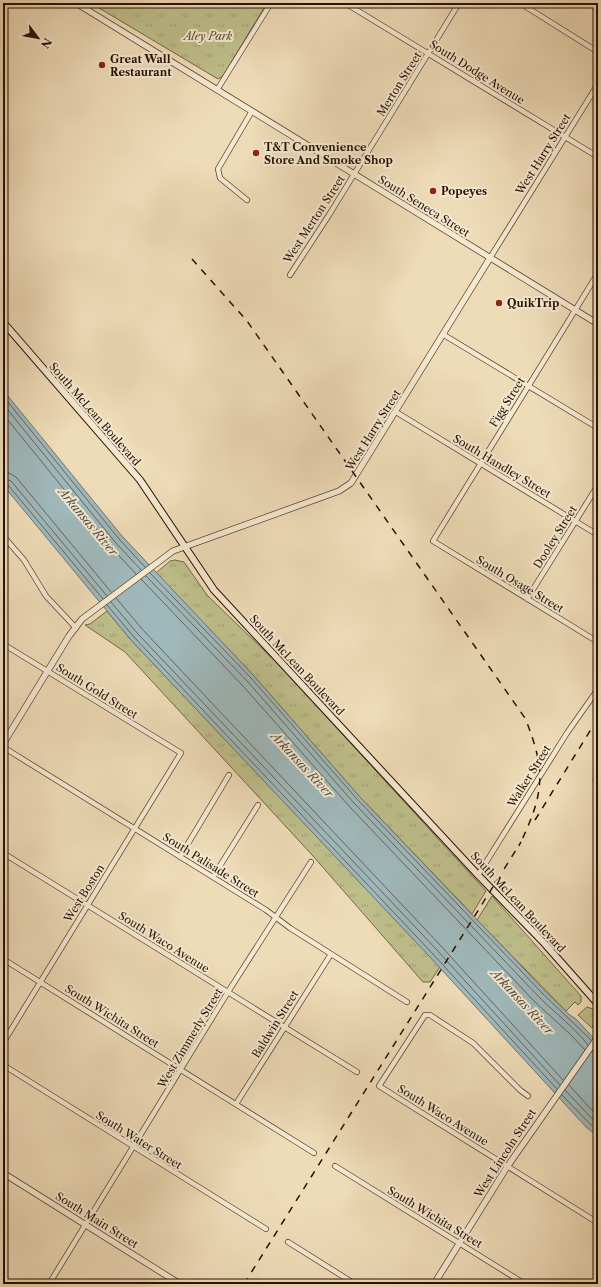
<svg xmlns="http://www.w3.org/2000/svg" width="601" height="1287" viewBox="0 0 601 1287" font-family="'Libre Caslon Text',serif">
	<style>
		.grass { fill: url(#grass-tufts); stroke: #746745 }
		.pitch { fill: #bebe8a; stroke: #746745 }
		.water { fill: #9fb8ba; stroke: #707570 }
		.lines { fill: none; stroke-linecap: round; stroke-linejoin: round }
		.shore { stroke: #64645d; stroke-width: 1 }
		.minor-casing { stroke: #5a432e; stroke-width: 6 }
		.tertiary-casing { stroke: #5a432e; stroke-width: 7 }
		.secondary-casing { stroke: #291000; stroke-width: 8 }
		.minor { stroke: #f4e8d0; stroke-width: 4.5 }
		.tertiary { stroke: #f4e8d0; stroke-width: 5.5 }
		.secondary { stroke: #f4e8d0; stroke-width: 6 }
		.rail { stroke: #291000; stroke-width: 1.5; stroke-dasharray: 7 7; stroke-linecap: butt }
		.poi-dot { fill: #8f2418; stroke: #f4e8d0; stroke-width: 1.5 }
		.labels { text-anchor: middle; stroke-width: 4; stroke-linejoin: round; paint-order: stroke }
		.park-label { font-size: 11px; font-style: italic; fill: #5d4d30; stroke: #f4e8d0 }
		.poi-label { font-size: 11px; font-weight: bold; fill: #291000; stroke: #f4e8d0; text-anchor: start }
		.street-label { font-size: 11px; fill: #291000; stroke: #f4e8d0 }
		.water-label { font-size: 12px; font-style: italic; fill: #524b41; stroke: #f4e8d0 }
	</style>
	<defs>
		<pattern id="grass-tufts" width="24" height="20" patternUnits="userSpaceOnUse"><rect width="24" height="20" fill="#bebe8a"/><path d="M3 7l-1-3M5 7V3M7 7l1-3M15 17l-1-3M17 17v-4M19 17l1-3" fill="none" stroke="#a3a275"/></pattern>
	</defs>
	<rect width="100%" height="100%" fill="#eedbb7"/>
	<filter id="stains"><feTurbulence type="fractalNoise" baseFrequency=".005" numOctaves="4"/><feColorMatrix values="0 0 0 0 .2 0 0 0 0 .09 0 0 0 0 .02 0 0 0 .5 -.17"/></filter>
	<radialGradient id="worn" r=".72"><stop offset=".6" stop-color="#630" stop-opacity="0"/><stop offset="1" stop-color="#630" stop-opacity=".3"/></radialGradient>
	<path class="grass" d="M95 3H267L223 76 218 79 99 8Z
		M175 560 184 562 207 595 278 664 486 891 472 914 359 796 254 676 156 573 170 561Z
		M107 611 131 640 440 967 430 982H423L313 856 125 652 85 625 90 624Z
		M492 896 581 996V1002L578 1005 575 1002 566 1011 477 920Z
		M587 1007 593 1009 597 1014 593 1017 595 1021 592 1028 578 1015Z"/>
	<path class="pitch" d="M598 755V802L593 781Z"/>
	<path class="water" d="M3 390 122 536 254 676 359 796 546 992 570 1015 576 1019 598 1043V1137L586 1127 429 956 131 640 3 485Z"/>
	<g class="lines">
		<path class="shore" d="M3 396 119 539 145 567
			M3 404 115 542 141 570
			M3 414 110 546 136 574
			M3 472 9 473 16 477 111 592
			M3 478 11 481 107 596
			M3 483 8 485 103 599
			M150 573 251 678 356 798 543 994 591 1040
			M146 576 248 682 353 802 540 998C556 1014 574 1027 588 1045
			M141 579 243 686 349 806 535 1002 570 1034 585 1050
			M116 598 143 630 440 945 563 1080
			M111 602 138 634 436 949 560 1085
			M107 605 134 637 432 953 557 1089
			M569 1085 598 1117
			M565 1090 598 1125
			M562 1095 598 1132"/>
		<defs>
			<path id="minor" d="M345 3 598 157
				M520 3 598 52
				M85 9 88 3
				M217 90 271 3
				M247 200 220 178 218 169 252 111
				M490 258 598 84
				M598 273 433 541 598 642
				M290 275 329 215 459 3
				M444 335 598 428
				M396 412 598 535
				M3 536 24 560 46 596 76 628
				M527 599 598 485
				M3 644 181 753 3 1043
				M3 747 266 910 290 928 407 1002
				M3 853 357 1072
				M180 857 229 775
				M478 875 567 733 598 689
				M213 877 258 805
				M3 959 314 1153
				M3 1065 266 1229
				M528 1096 520 1090 473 1043 430 1015H425L379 1086 598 1223
				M236 1104 331 954
				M335 1166 525 1284
				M288 1242 355 1284
				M49 1284 228 992 311 862
				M593 1284 598 1276"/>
			<path id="tertiary" d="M76 3 598 324
				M3 744 69 636 82 619 161 560 173 551 339 491 351 483 490 258
				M3 1173 180 1284
				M3 1282 6 1284
				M434 1284 507 1167 598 1037"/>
			<path id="secondary" d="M3 322 140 480 214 590 478 875 544 943 598 1004"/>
		</defs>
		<use href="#minor" class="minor-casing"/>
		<use href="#tertiary" class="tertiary-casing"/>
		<use href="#secondary" class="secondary-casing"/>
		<use href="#minor" class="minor"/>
		<use href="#tertiary" class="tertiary"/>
		<use href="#secondary" class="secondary"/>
		<path class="rail" d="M192 259 247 321 525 718C547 772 544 794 519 846
			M535 820 598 718
			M244 1284 521 842"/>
	</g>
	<g class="poi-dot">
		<circle cx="102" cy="65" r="4"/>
		<circle cx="256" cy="153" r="4"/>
		<circle cx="433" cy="191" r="4"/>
		<circle cx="499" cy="303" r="4"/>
	</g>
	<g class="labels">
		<g class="park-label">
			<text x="208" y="40">Aley Park</text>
		</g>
		<g class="poi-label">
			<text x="110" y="63">Great Wall<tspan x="110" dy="13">Restaurant</tspan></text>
			<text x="264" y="151">T&amp;T Convenience<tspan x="264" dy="13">Store And Smoke Shop</tspan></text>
			<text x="441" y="195">Popeyes</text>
			<text x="507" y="307">QuikTrip</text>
		</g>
		<g class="street-label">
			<text transform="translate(477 72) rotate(32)" y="4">South Dodge Avenue</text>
			<text transform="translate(399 84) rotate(-58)" y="4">Merton Street</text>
			<text transform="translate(543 154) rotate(-58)" y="4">West Harry Street</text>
			<text transform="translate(424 206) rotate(32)" y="4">South Seneca Street</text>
			<text transform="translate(314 219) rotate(-57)" y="4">West Merton Street</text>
			<text transform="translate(507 402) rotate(-58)" y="4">Figg Street</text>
			<text transform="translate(95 414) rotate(49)" y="4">South McLean Boulevard</text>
			<text transform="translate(373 430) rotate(-58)" y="4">West Harry Street</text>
			<text transform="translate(502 466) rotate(31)" y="4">South Handley Street</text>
			<text transform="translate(555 537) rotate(-58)" y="4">Dooley Street</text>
			<text transform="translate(520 584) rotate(31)" y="4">South Osage Street</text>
			<text transform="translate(297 665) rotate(47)" y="4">South McLean Boulevard</text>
			<text transform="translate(97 691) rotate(32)" y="4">South Gold Street</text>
			<text transform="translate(529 776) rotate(-58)" y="4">Walker Street</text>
			<text transform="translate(211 865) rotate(32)" y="4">South Palisade Street</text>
			<text transform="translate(84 893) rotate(-58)" y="4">West Boston</text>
			<text transform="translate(518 902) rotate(47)" y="4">South McLean Boulevard</text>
			<text transform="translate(164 942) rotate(32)" y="4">South Waco Avenue</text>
			<text transform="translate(112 1016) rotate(32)" y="4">South Wichita Street</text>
			<text transform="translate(275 1024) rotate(-58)" y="4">Baldwin Street</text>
			<text transform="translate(190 1038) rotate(-59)" y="4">West Zimmerly Street</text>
			<text transform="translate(443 1115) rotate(32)" y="4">South Waco Avenue</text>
			<text transform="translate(139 1140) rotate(32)" y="4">South Water Street</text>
			<text transform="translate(505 1153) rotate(-57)" y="4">West Lincoln Street</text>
			<text transform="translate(435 1217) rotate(31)" y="4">South Wichita Street</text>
			<text transform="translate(97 1220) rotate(32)" y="4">South Main Street</text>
		</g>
		<g class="water-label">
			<text transform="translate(88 522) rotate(50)" y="4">Arkansas River</text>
			<text transform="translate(302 765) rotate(47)" y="4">Arkansas River</text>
			<text transform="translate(522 1002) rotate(47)" y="4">Arkansas River</text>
		</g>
	</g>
	<rect width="601" height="1287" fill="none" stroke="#eedbb7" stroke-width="16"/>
	<rect x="4" y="4" width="593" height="1279" fill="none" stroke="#291000" stroke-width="2"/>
	<rect x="8" y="8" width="585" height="1271" fill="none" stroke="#291000"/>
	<g transform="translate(38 38) rotate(122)" stroke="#f4e8d0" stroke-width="3" paint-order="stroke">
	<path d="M0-3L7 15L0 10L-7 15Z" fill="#291000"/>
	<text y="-6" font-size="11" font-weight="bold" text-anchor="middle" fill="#291000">N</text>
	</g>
	<rect width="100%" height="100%" filter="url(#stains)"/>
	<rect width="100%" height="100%" fill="url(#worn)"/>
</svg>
